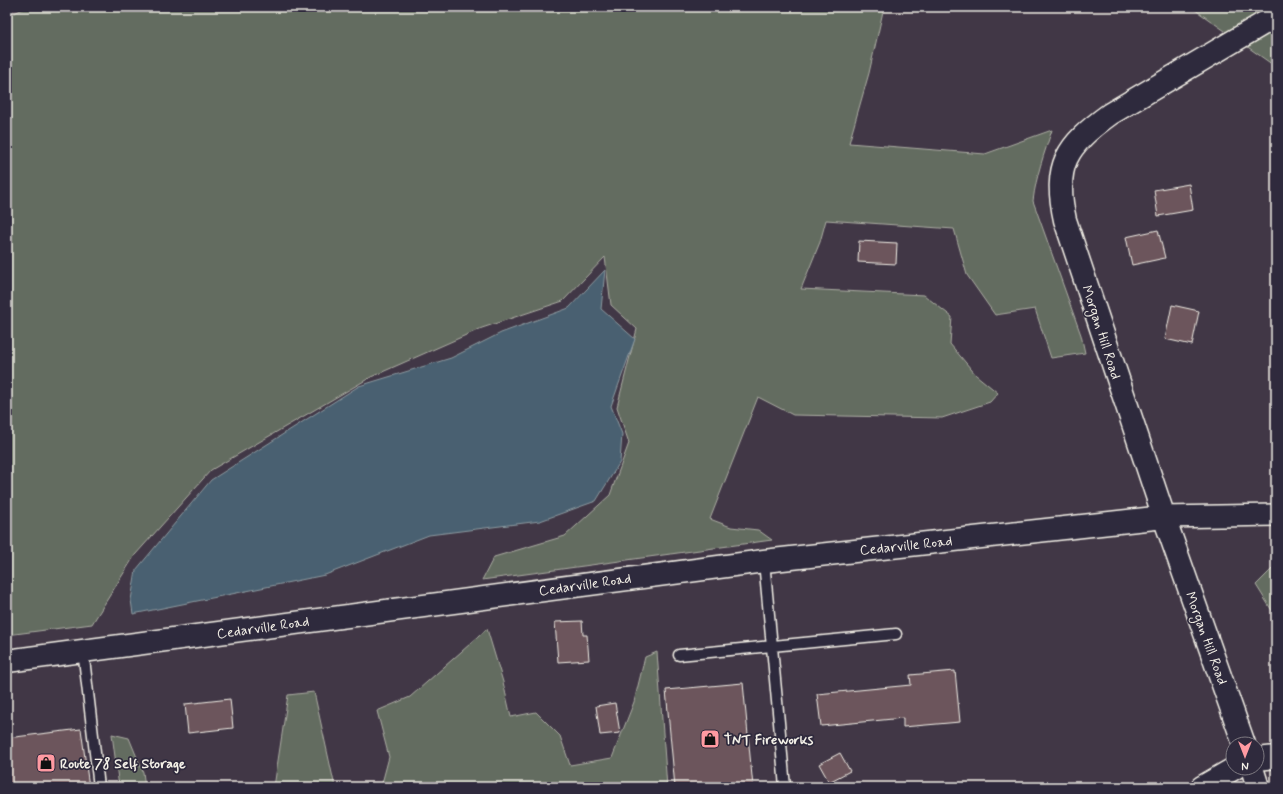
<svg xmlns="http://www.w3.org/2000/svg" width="1283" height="794" viewBox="0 0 1283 794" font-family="Mynerve,sans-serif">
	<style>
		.green { fill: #646c60; stroke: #acaea4 }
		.water { fill: #496171; stroke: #8d9ba1 }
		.building { fill: #6c555c; stroke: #f4f1e8 }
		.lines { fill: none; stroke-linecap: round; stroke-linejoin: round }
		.lane-casing { stroke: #f4f1e8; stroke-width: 13 }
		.street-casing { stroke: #f4f1e8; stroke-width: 24 }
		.secondary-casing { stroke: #f4f1e8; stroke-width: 25 }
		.primary-casing { stroke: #f4f1e8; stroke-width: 25 }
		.highway-casing { stroke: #f4f1e8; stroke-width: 25 }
		.lane { stroke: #2f2a3d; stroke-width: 10 }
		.street { stroke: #2f2a3d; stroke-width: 21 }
		.secondary { stroke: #2f2a3d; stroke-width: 22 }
		.primary { stroke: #2f2a3d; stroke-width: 22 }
		.highway { stroke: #2f2a3d; stroke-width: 22 }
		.labels { text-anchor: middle; stroke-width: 3.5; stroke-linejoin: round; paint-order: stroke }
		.street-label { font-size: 14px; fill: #f4f1e8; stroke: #2f2a3d }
		.poi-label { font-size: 14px; font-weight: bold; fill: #f4f1e8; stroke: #2f2a3d; text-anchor: start }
	</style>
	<rect width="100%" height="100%" fill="#413746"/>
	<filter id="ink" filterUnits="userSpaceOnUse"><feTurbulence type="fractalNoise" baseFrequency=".025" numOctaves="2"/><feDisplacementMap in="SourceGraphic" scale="8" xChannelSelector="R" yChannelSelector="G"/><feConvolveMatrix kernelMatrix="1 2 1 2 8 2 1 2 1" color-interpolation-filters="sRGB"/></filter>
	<g filter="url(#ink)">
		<path class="green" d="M28 7H884L869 73 849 143 985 154 1052 130C1044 154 1036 176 1033 201L1081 335 1085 353 1051 358 1035 309 995 315 967 275 954 229 826 220 820 242 801 289 924 295 952 317 950 344 976 375 998 393 990 402 942 418 793 415 758 397 710 519 731 527 758 530 772 540 482 580 494 557 565 536 610 495 629 443 617 407 637 329 611 305 605 257 563 301 482 328 371 377 211 470 135 555 92 624 7 635V16Z
			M1191 7H1276V67Z
			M1276 565V617L1256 585Z
			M487 629 503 682 511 717 536 712 560 736 570 765 612 758 634 702 645 657 657 652 667 787H381L389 757 377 711 410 697Z
			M314 692 335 787H274L288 695Z
			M112 734 129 738 143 772 145 787H119Z"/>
		<path class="water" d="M605 270 601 309 635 339 611 406 622 434 620 462 596 501 540 521 429 535 325 575 133 614 131 600 136 570 211 480 359 386 451 358 501 333 569 308Z"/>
		<path class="building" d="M1189 184 1193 210 1158 216 1154 190Z
			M1158 230 1165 258 1132 265 1126 237Z
			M859 241 897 243 896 264 858 262Z
			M1172 305 1199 311 1192 345 1165 339Z
			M582 621 583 635H587L589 660 558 662 555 622Z
			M955 671 960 722 903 727V718L821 726 817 694 911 685 910 675Z
			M743 683 753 787H675L666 690Z
			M230 699 233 728 188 733 185 704Z
			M615 703 620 733 600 735 596 706Z
			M81 729 89 787H7V738Z
			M840 753 850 771 829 782 819 764Z"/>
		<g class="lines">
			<defs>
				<path id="lane" d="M764 561 785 787
					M83 650 99 787
					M679 655 896 634"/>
				<path id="street" d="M1164 517 1276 515"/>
				<path id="secondary" d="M7 661 764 561 1164 517
					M1244 744 1164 517 1065 220C1053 165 1066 146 1110 114L1276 16"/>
				<path id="primary" d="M1252 768 1258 787"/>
				<path id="highway" d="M1257 759 1276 757
					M1202 787 1235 768"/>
			</defs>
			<use href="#lane" class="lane-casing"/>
			<use href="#street" class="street-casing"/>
			<use href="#secondary" class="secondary-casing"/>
			<use href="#primary" class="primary-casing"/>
			<use href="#highway" class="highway-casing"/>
			<use href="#lane" class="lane"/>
			<use href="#street" class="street"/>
			<use href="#secondary" class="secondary"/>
			<use href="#primary" class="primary"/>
			<use href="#highway" class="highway"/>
		</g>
	</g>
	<defs>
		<symbol id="shop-square" viewBox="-11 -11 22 22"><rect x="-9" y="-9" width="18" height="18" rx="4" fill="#ff9aa2" stroke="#2f2a3d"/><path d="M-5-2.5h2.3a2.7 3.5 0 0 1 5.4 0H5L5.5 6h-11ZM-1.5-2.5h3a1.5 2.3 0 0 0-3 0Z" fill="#111"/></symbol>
	</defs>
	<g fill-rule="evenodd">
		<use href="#shop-square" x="699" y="728" width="22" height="22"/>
		<use href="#shop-square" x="35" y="752" width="22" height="22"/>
	</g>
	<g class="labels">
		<g class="street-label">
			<text transform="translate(1102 332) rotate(72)" y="5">Morgan Hill Road</text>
			<text transform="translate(906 545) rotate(-6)" y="5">Cedarville Road</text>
			<text transform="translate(585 584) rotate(-8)" y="5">Cedarville Road</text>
			<text transform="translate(263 627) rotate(-8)" y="5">Cedarville Road</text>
			<text transform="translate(1207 638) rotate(70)" y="5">Morgan Hill Road</text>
		</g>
		<g class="poi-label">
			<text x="724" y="744">TNT Fireworks</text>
			<text x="60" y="768">Route 78 Self Storage</text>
		</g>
	</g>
	<rect width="1283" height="794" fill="none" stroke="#2f2a3d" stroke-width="24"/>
	<rect x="12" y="12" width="1259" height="770" fill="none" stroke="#f4f1e8" stroke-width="1.5" filter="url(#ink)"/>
	<g transform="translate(1245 756) rotate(180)"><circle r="19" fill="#2f2a3d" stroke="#7e7a81"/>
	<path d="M0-3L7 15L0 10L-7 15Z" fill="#ff9aa2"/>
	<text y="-6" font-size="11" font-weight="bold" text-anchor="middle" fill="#f4f1e8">N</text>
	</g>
</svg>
